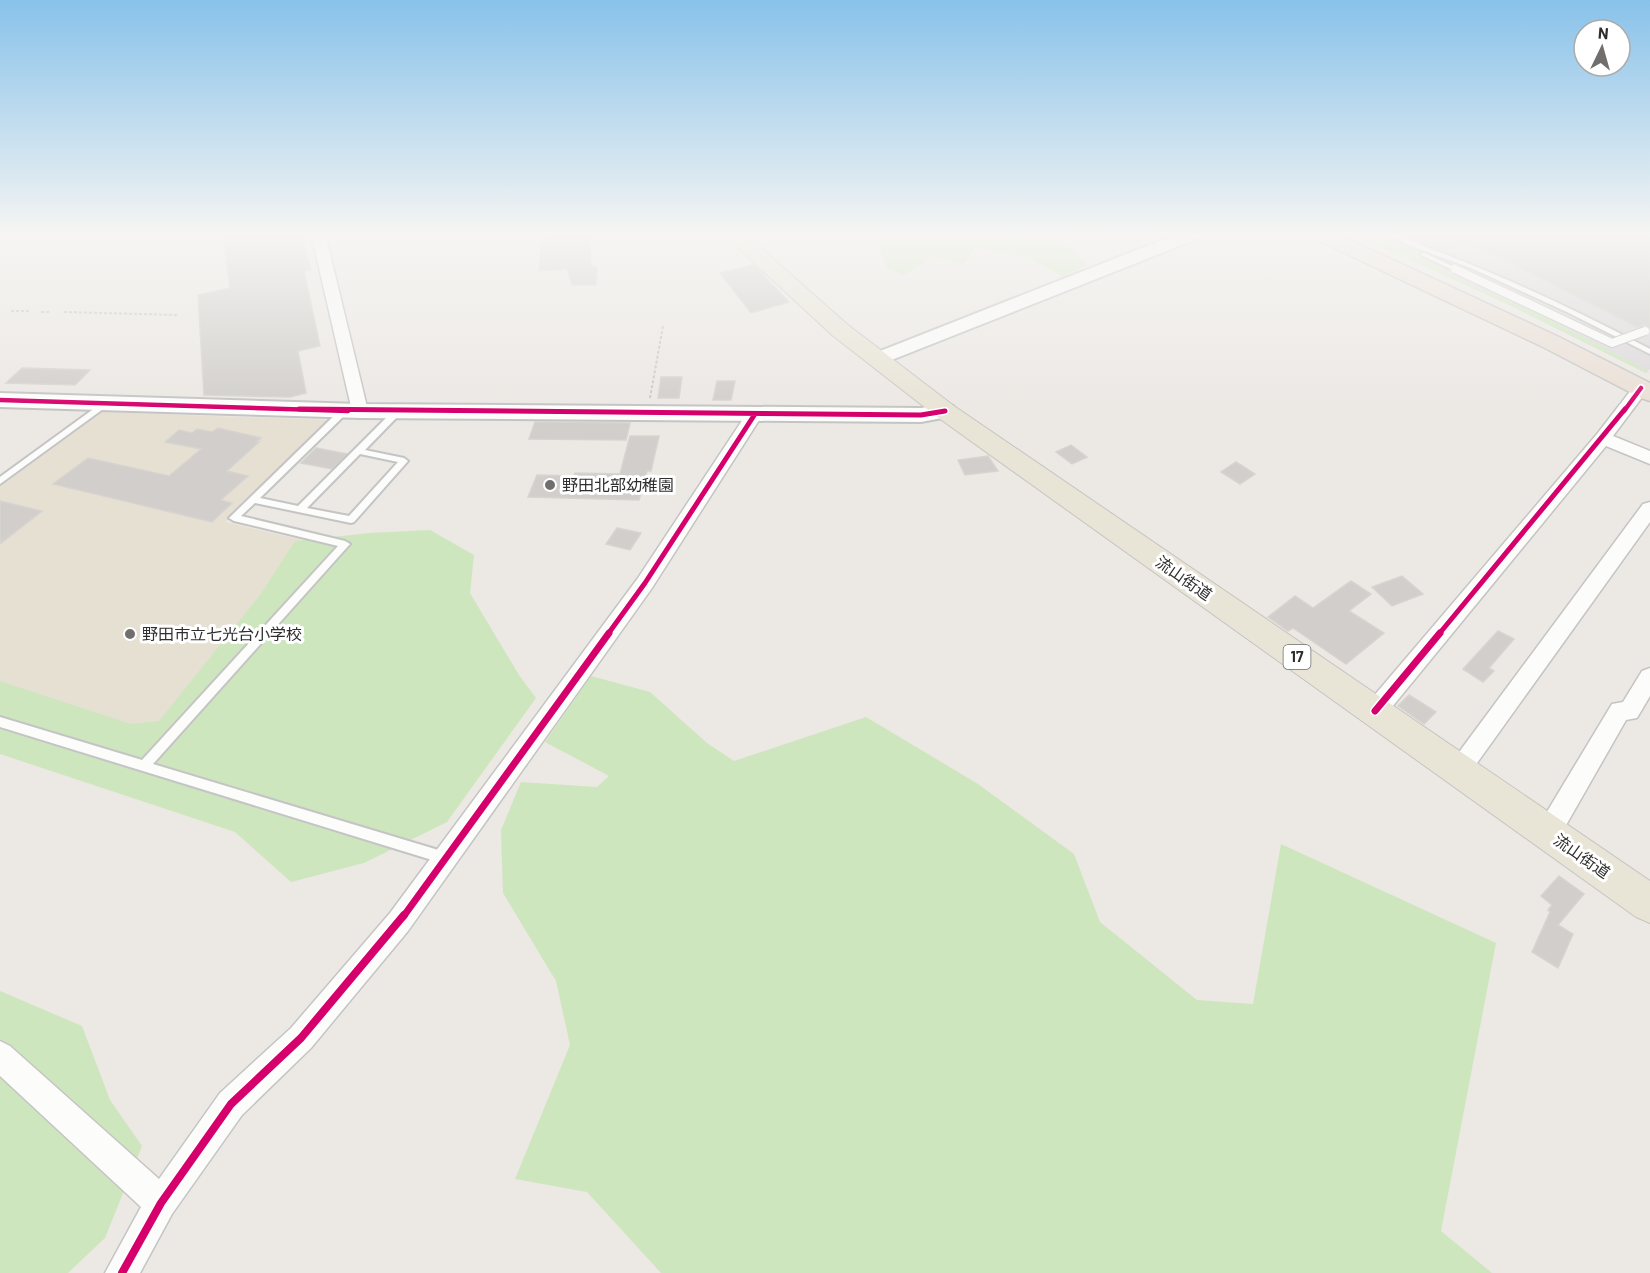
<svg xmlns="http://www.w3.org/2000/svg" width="1650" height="1273" viewBox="0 0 1650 1273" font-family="Barlow,'Noto Sans JP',sans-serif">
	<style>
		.industrial { fill: #dcd9db }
		.education { fill: #e6e0d3 }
		.green { fill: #cee6be }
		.building { fill: #d1cecb; stroke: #d7d4d0; stroke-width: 1.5 }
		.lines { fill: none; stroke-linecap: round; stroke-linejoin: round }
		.lane-casing { stroke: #c5c4c5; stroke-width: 4 }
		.street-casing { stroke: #c5c4c5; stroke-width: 3 }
		.secondary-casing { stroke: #c5c4c5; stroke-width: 4 }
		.primary-casing { stroke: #c6c5c4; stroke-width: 2 }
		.highway-casing { stroke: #c6c5c4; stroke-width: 3 }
		.path { stroke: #c9c9c8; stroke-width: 2; stroke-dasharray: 3 2; stroke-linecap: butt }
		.lane { fill: #fcfcfb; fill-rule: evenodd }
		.street { fill: #fcfcfb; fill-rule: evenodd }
		.secondary { fill: #fcfcfb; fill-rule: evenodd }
		.primary { fill: #e8e4d6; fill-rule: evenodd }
		.highway { fill: #eadfd6; fill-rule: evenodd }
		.lane-bridge-casing { stroke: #c5c4c5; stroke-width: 10; stroke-linecap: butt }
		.lane-bridge { stroke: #fcfcfb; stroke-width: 8 }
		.cycleway-far3-casing { stroke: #fff; stroke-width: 8 }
		.cycleway-far2-casing { stroke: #fff; stroke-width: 8 }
		.cycleway-far1-casing { stroke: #fff; stroke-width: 10 }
		.cycleway-casing { stroke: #fff; stroke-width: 12 }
		.cycleway-far3 { stroke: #d6006c; stroke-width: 4.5 }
		.cycleway-far2 { stroke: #d6006c; stroke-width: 5 }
		.cycleway-far1 { stroke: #d6006c; stroke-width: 7 }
		.cycleway { stroke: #d6006c; stroke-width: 8 }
		.poi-dot { fill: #706f6e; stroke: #fff; stroke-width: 2 }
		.labels { text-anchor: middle; stroke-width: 6; stroke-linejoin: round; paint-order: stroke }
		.shield { fill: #fff; stroke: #6d6d6d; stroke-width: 1.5 }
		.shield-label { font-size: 15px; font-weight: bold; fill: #2e2e2e }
		.poi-label { font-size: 16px; fill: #2e2e2e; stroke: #fff; text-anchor: start }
		.street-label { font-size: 16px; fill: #2e2e2e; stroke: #fff }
	</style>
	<rect width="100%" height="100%" fill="#ece8e4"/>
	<path class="industrial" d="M1350 233H1650V369L1646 373 1503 302Z"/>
	<path class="education" d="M99 412 332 420 253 500 225 522 333 547 153 751 0 716V486Z"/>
	<path class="green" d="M879 233H1074L1062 239 1088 265 1063 277 1025 256 975 248 964 264 931 256 913 270 904 275 887 269 878 244Z
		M1099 233H1166L1131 246Z
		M1350 233H1373L1397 244 1402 243 1453 271 1449 275 1545 317 1648 371 1646 373 1503 302Z
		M430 530 474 555 470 593 519 675 536 698 447 822 364 863 291 882 235 832 0 754V681L131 724 159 721 260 595 295 541 370 533Z
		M591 676 650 692 707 743 734 761 866 717 978 784 1074 854 1100 922 1197 1000 1253 1004 1281 844 1496 943 1441 1231 1492 1273H661L587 1192 515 1179 570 1045 556 981 503 893 501 830 521 782 597 787 609 776 545 742Z
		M0 991 82 1026 110 1100 142 1146 105 1238 68 1273H0Z"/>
	<path class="building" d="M223 233H291L292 237 302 236 311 270 304 271 320 346 298 351 306 393 290 397 204 395 198 295 230 288Z
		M1407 233H1650V328L1645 325 1637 327 1468 242 1440 250Z
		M590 235 591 267H597L596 285H572L567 269 539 271 542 238Z
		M753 265H754L789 302 751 313 720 273Z
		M22 368 90 370 75 385 6 383Z
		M661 377H682L679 398H658Z
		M717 381H735L731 400H713Z
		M535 422 630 423 626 440 529 439Z
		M218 428 261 438 256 442H259L227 471 248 476 221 500 232 503 212 522 53 484 88 458 169 476 201 449 165 442 179 430 192 433 197 429 212 432Z
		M630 436H659L651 471H647L639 500 528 497 537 475 574 476 575 473 620 474Z
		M1071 445 1087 457 1072 464 1056 452Z
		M316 448 347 454 332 469 301 463Z
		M988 456 998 471 965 475 958 460Z
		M1236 462 1255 474 1240 484 1221 472Z
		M0 501 42 511 0 544Z
		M617 528 641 533 630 550 606 544Z
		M1402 576 1423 594 1392 606 1372 587Z
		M1351 581 1371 594 1349 611 1384 633 1346 664 1293 628 1288 631 1268 617 1295 596 1313 608Z
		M1498 631 1514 639 1489 668 1494 671 1483 682 1463 669Z
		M1409 695 1436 712 1424 724 1398 706Z
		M1559 876 1584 894 1558 925 1573 934 1558 968 1532 952 1550 912 1548 910 1552 905 1541 896Z"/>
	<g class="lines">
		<defs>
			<path id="lane" d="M1388 233C1399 233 1419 244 1431 249 1506 277 1578 311 1650 349V354L1569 313 1471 268 1408 245Z
				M1421 253H1425L1458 269 1453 270 1421 255Z
				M103 402H106L110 404 0 484V477Z
				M345 407 348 408V412L260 498 298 506 395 409 398 408 402 411 401 413 365 450 404 458 408 461 354 522 351 523 255 503 241 516 345 541 350 544 153 764 445 852 449 854 451 858 449 862 445 864 0 727V717L142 760 338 546 234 521 229 518 342 408ZM360 454 398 462 349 516 307 508Z"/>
			<path id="street" d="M311 233H325L368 411 366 415 360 416 352 411Z
				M1641 383 1649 388 1613 436 1650 451V464L1606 446 1383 718 1375 720 1367 718 1364 711 1367 704 1597 434 1635 385Z
				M755 409 763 414 652 588 408 931 311 1048 242 1115 172 1214 140 1273H105L141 1207 0 1076V1041L10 1046 159 1179 220 1093 291 1028 390 913 638 578 749 410Z
				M1650 502V522L1467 777 1459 780 1451 777 1447 770 1451 763 1643 504Z
				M1650 668V696L1637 718 1626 720 1557 841 1548 844 1539 841 1536 833 1539 825 1612 704 1623 702 1642 671Z"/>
			<path id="secondary" d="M1180 233H1205L1202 237 884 363 877 365 870 363 866 359 870 355Z
				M0 393 360 404 921 408 945 404 953 406 956 411 953 416 921 422 360 418 0 407Z"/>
			<path id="primary" d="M722 233H744L848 325 954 406 1650 881V923L1636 917 936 416 832 335Z"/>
			<path id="highway" d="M1308 233H1335L1559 337 1650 383V401L1641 398 1543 347 1311 237Z"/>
		</defs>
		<use href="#lane" class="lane-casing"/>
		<use href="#street" class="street-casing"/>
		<use href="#secondary" class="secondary-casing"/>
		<use href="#primary" class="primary-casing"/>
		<use href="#highway" class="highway-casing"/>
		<path class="path" d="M11 311H29
			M41 312H51
			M64 312 178 315
			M650 398 663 326"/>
		<use href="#lane" class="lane"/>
		<use href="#street" class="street"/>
		<use href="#secondary" class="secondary"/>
		<use href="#primary" class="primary"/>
		<use href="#highway" class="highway"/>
		<defs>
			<path id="lane-bridge" d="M1455 269 1612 343 1645 331"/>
		</defs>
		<use href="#lane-bridge" class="lane-bridge-casing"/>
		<use href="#lane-bridge" class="lane-bridge"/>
		<defs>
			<path id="cycleway-far3" d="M0 400 348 411
				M1624 411 1641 388"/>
			<path id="cycleway-far2" d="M299 409 921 415 945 411
				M608 634 645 583 755 414
				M1439 634 1625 409"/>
			<path id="cycleway-far1" d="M1375 711 1440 633
				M403 917 609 633"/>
			<path id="cycleway" d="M122 1273 161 1203 231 1104 301 1038 404 915"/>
		</defs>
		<use href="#cycleway-far3" class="cycleway-far3-casing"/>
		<use href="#cycleway-far2" class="cycleway-far2-casing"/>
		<use href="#cycleway-far1" class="cycleway-far1-casing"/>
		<use href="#cycleway" class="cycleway-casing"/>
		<use href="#cycleway-far3" class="cycleway-far3"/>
		<use href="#cycleway-far2" class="cycleway-far2"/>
		<use href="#cycleway-far1" class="cycleway-far1"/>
		<use href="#cycleway" class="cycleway"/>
	</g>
	<linearGradient id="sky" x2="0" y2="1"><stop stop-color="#88c2ea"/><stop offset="0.57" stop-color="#f6f5f3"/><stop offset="1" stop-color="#f6f5f3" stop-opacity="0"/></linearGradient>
	<rect width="1650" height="411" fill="url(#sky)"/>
	<g class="poi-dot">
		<circle cx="550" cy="485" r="6"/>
		<circle cx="130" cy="634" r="6"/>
	</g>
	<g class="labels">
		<rect class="shield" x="1283.5" y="645" width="27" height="24" rx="4.5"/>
		<g class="shield-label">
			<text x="1297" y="662">17</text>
		</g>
		<g class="poi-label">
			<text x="562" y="491">野田北部幼稚園</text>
			<text x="142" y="640">野田市立七光台小学校</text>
		</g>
		<g class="street-label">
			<text transform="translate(1184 578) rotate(35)" y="6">流山街道</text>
			<text transform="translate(1582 856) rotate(35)" y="6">流山街道</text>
		</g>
	</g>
	<g transform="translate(1602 48) rotate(5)"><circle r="28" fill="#ffffff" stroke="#ababab" stroke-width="1.5"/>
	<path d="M0-4.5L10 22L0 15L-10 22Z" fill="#706f6e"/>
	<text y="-9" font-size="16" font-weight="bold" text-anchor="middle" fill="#2e2e2e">N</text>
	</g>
</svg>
